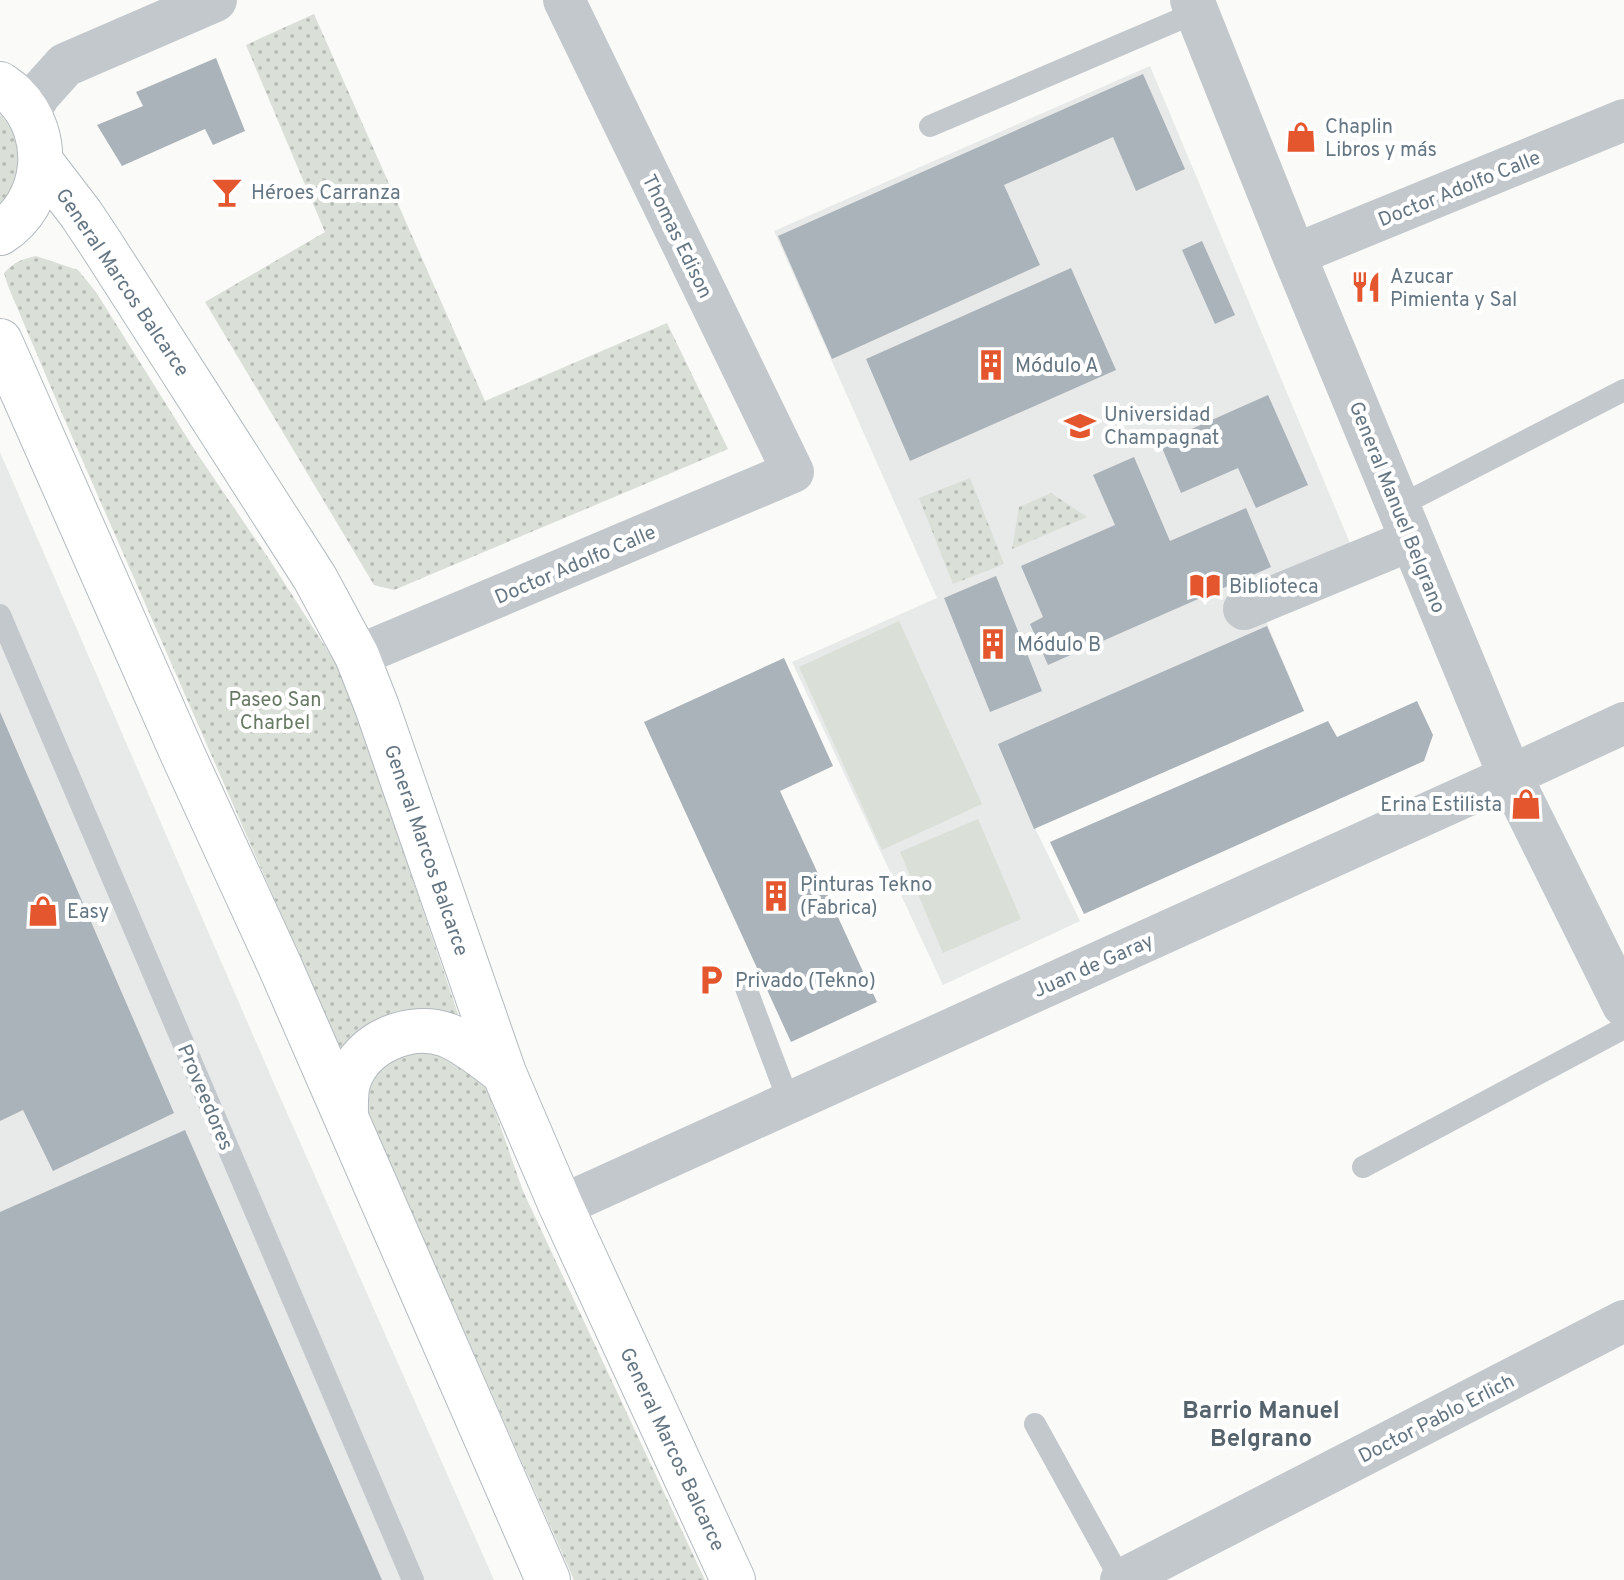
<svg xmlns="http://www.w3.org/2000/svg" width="1624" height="1580" viewBox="0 0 1624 1580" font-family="Overpass,sans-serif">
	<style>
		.built { fill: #e8e9e9 }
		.grass { fill: url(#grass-dots) }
		.garden { fill: #dadfd7 }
		.building { fill: #aab3b9 }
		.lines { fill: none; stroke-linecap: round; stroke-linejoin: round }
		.secondary-casing { stroke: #b3babf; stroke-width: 46 }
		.service { stroke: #c3c8cc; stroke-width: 22 }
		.minor { stroke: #c3c8cc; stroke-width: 42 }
		.tertiary { stroke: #c3c8cc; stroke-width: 44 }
		.secondary { stroke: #fff; stroke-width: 44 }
		.labels { text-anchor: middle; stroke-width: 8; stroke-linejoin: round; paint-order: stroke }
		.poi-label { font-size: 20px; fill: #657683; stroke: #fff; text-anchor: start }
		.street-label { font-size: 20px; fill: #657683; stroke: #fff }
		.park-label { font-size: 20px; fill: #687a64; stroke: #fff }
		.quarter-label { font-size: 24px; font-weight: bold; fill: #57646e; stroke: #fff }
	</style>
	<defs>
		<pattern id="grass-dots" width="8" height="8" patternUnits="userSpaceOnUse" patternTransform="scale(2)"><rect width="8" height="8" fill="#dadfd7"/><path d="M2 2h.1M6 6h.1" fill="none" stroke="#b4b9b4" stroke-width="1.8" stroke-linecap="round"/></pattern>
	</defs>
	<rect width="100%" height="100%" fill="#fafaf8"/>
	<path class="built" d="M1150 66 1350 543 1252 588 1304 711 1035 828 1080 921 943 985 792 662 937 598 774 231Z
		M0 452 276 1088 494 1580H0Z"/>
	<path class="grass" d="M314 14 485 401 667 323 728 449 394 590 374 585 205 302 325 232 246 45Z
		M0 114C17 132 26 161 15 185 11 192 5 199 0 206Z
		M36 256 78 270 96 292 196 452 271 562 337 665 352 699 459 1017 345 1053 340 1049 63 416 8 286 4 273C14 262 22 259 36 256Z
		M970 478 1004 564 953 584 919 498Z
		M1051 493 1087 517 1012 549 1019 507Z
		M408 1045 477 1067 488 1091 523 1191 705 1580H574L364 1104 363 1073Z"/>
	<path class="garden" d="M899 621 982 804 882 850 799 667Z
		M978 819 1021 919 943 953 900 852Z"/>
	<path class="building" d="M216 58 245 131 213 145 205 129 122 166 97 125 143 106 136 92Z
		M1143 74 1185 169 1136 191 1113 137 1004 185 1040 265 832 359 778 236Z
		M1202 241 1235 315 1215 324 1182 250Z
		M1071 268 1116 370 910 461 866 359Z
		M1268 395 1308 485 1256 508 1238 468 1181 493 1160 443Z
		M1134 457 1170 541 1246 508 1271 567 1048 665 1030 624 1043 617 1021 566 1115 525 1093 475Z
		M996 576 1042 691 990 712 944 598Z
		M1267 626 1304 711 1034 829 998 744Z
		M784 658 833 766 780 791 877 1002 791 1042 644 722Z
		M1417 701 1433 735 1424 761 1084 914 1050 842 1328 721 1337 737Z
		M0 712 174 1113 53 1171 23 1110 0 1121Z
		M185 1130 382 1580H0V1212Z"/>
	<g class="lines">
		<defs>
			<path id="secondary" d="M0 84C5 88 11 91 15 96 54 135 47 203 0 233
				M42 163 81 214 101 244 315 578 357 656 377 707 504 1073 561 1206 733 1580
				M0 341 183 755 279 964 548 1580
				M346 1117C346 1104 345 1091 349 1080 362 1042 410 1022 447 1035 467 1043 487 1060 504 1073"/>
		</defs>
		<use href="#secondary" class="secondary-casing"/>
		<path class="service" d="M930 126 1197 12
			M1397 507 1624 390
			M0 615 413 1580
			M746 988 789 1102
			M1363 1167 1624 1028
			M1035 1424 1121 1580"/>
		<path class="minor" d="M1294 255 1624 120
			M1244 609 1411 540
			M357 656 793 472 564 0
			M561 1206 1510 776 1624 723
			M1121 1580 1624 1321"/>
		<path class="tertiary" d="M1192 0 1294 255 1510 776 1624 1005
			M28 113 39 94 65 65 215 0"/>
		<use href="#secondary" class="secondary"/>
	</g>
	<defs>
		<symbol id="shop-bare" viewBox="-9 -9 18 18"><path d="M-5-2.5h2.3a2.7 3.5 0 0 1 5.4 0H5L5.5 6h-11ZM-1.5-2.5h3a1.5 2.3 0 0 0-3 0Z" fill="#e4572e" stroke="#fff" stroke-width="2.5" paint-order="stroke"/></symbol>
		<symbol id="bar-bare" viewBox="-9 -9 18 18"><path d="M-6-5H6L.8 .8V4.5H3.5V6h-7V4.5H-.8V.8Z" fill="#e4572e" stroke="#fff" stroke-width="2.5" paint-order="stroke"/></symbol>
		<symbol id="restaurant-bare" viewBox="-9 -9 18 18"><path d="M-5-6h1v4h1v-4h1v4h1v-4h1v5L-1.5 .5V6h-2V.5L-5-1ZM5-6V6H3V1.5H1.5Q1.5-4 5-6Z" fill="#e4572e" stroke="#fff" stroke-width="2.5" paint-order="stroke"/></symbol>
		<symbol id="building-bare" viewBox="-9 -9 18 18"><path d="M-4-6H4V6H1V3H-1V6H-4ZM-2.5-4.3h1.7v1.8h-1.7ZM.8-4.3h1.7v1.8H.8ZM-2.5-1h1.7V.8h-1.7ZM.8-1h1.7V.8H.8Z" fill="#e4572e" stroke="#fff" stroke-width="2.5" paint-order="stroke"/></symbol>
		<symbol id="university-bare" viewBox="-9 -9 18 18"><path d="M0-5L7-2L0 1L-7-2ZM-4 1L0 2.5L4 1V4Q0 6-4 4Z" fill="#e4572e" stroke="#fff" stroke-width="2.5" paint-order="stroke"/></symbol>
		<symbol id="library-bare" viewBox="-9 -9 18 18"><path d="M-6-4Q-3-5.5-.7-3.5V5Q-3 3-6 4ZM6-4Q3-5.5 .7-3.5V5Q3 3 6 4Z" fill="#e4572e" stroke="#fff" stroke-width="2.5" paint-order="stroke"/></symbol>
		<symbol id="parking-bare" viewBox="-9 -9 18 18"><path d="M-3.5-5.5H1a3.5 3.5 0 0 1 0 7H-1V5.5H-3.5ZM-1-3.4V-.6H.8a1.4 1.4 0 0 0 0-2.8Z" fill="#e4572e" stroke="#fff" stroke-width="2.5" paint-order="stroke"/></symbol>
	</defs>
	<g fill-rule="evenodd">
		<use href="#shop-bare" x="1279" y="115" width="44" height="44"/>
		<use href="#bar-bare" x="205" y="170" width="44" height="44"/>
		<use href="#restaurant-bare" x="1344" y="265" width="44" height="44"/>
		<use href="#building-bare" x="969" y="343" width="44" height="44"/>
		<use href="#university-bare" x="1058" y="404" width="44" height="44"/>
		<use href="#library-bare" x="1183" y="564" width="44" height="44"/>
		<use href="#building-bare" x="971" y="622" width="44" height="44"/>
		<use href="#shop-bare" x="1504" y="782" width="44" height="44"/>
		<use href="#building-bare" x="754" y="874" width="44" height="44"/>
		<use href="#shop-bare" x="21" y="889" width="44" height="44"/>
		<use href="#parking-bare" x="689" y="958" width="44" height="44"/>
	</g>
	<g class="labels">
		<g class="poi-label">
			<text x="1325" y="133">Chaplin<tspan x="1325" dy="23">Libros y más</tspan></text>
			<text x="251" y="199">Héroes Carranza</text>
			<text x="1390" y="283">Azucar<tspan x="1390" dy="23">Pimienta y Sal</tspan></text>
			<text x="1015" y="372">Módulo A</text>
			<text x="1104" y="421">Universidad<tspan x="1104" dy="23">Champagnat</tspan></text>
			<text x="1229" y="593">Biblioteca</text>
			<text x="1017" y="651">Módulo B</text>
			<text x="1502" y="811" text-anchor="end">Erina Estilista</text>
			<text x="800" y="891">Pinturas Tekno<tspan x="800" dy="23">(Fabrica)</tspan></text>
			<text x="67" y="918">Easy</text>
			<text x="735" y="987">Privado (Tekno)</text>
		</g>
		<g class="street-label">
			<text transform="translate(1459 188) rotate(-22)" y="7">Doctor Adolfo Calle</text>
			<text transform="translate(678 236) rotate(64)" y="7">Thomas Edison</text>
			<text transform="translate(123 282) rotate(56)" y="7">General Marcos Balcarce</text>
			<text transform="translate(1398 507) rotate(68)" y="7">General Manuel Belgrano</text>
			<text transform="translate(575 564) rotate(-23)" y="7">Doctor Adolfo Calle</text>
			<text transform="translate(427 850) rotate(71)" y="7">General Marcos Balcarce</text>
			<text transform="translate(1093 965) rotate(-24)" y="7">Juan de Garay</text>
			<text transform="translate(206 1097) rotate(67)" y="7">Proveedores</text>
			<text transform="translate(1436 1418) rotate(-27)" y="7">Doctor Pablo Erlich</text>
			<text transform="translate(673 1449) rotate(65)" y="7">General Marcos Balcarce</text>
		</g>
		<g class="park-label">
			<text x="275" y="706">Paseo San<tspan x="275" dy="23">Charbel</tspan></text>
		</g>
		<g class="quarter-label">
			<text x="1261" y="1418">Barrio Manuel<tspan x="1261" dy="28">Belgrano</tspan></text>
		</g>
	</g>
</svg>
